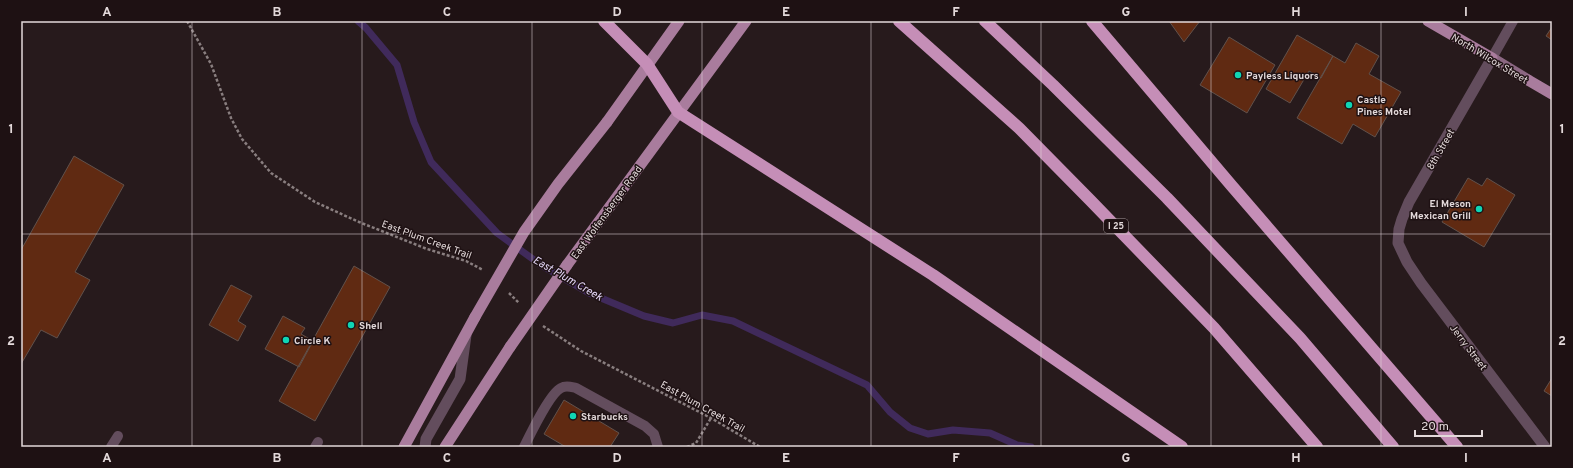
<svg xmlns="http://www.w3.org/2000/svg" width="1573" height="468" viewBox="0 0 1573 468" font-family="Overpass,sans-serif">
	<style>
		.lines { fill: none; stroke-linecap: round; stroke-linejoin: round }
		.stream { stroke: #402a5b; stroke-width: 7 }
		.building { fill: #602a12; stroke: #61514b }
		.path { stroke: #897e7f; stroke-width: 2.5; stroke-dasharray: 3 2; stroke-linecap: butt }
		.service { stroke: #634d5d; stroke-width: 10 }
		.minor { stroke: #634d5d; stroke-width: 11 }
		.secondary { stroke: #8b6782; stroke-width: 11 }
		.primary { stroke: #a97c9d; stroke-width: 11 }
		.motorway { stroke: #c58eb7; stroke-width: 12 }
		.primary-bridge { stroke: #a97c9d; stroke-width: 11 }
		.grid { fill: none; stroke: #e3d9da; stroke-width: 1; stroke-opacity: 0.55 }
		.poi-dot { fill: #0fd5b4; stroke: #1e1113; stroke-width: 1.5 }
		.labels { text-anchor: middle; stroke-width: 3; stroke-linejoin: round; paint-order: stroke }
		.shield { fill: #1e1113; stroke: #a89d9e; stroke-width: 1 }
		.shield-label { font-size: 9px; font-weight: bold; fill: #e3d9da }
		.street-label { font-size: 10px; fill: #e3d9da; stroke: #1e1113 }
		.poi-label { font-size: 10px; font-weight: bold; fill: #e3d9da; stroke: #1e1113; text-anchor: start }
		.water-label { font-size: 11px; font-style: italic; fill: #e5d8f9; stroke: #1e1113 }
		.neatline { fill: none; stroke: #e3d9da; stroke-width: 1.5 }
		.grid-label { font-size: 13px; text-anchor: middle; font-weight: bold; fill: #e3d9da }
	</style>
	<rect width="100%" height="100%" fill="#271a1c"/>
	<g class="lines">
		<path class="stream" d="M358 21 366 28 397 65 414 122 431 162 497 233 541 265 589 293 644 316 673 323 702 315 733 321 867 385 890 412 910 428 928 434 953 430 990 433 1017 445 1031 447"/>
	</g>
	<path class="building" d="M1169 21H1200L1184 42Z
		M1552 27V40L1546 36Z
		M1297 35 1333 56 1321 78 1309 71 1290 103 1266 89Z
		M1229 37 1275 65 1247 113 1200 85Z
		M1356 43 1379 56 1369 74 1401 92 1375 137 1353 124 1342 144 1297 118 1333 56 1345 63Z
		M74 156 124 185 75 272 90 280 57 338 41 330 21 364V250Z
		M1468 178 1482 186 1487 178 1515 195 1484 247 1442 222Z
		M354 266 390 287 315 421 279 401Z
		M231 285 252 296 238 321 246 326 238 341 209 325Z
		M283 316 305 328 301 334 313 341 299 367 265 349Z
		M1552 378V396L1544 391Z
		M564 400 619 433 610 447H566L544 434Z"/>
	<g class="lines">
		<path class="path" d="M187 21 211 64 231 118 242 139 271 173 315 202 359 222 427 249 466 261 483 270
			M509 293 519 303
			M543 326 581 351 711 418 760 447
			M687 447 696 443 711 418"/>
		<path class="service" d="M1492 58 1513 21
			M111 447 118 436
			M315 447 318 442
			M524 447C530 435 550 393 561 388 566 385 571 387 576 388L645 426 654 434 658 447"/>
		<path class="minor" d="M1492 58 1409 202 1402 219 1399 229 1398 243 1407 262 1421 283 1545 447
			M425 447 426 439 460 379 466 335"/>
		<path class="secondary" d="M1492 58 1528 80"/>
		<path class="primary" d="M1428 21 1492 58
			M1528 80 1552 94
			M607 122 679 21
			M567 265 746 21
			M404 447 475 317
			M445 447 510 347"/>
		<path class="motorway" d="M604 21 647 64 678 112 933 275 1182 447
			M899 21 1019 128 1090 200 1214 328 1317 447
			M985 21 1053 85 1167 198 1300 338 1393 447
			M1092 21 1231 185 1457 447"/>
		<path class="primary-bridge" d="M475 317 524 232 558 184 607 122
			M510 347 567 265"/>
	</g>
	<path class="grid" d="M192 21V447M362 21V447M532 21V447M702 21V447M871 21V447M1041 21V447M1211 21V447M1381 21V447M21 234H1552"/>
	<g class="poi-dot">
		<circle cx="1238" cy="75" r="4"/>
		<circle cx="1349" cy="105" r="4"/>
		<circle cx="1479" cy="209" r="4"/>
		<circle cx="351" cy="325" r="4"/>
		<circle cx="286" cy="340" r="4"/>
		<circle cx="573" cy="416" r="4"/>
	</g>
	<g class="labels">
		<rect class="shield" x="1104" y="219" width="24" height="14" rx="3"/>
		<g class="shield-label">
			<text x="1116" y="229">I 25</text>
		</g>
		<g class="street-label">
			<text transform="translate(1490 58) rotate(31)" y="4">North Wilcox Street</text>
			<text transform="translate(1440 149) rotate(-60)" y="4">8th Street</text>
			<text transform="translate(606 212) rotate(-54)" y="4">East Wolfensberger Road</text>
			<text transform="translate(427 239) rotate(20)" y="4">East Plum Creek Trail</text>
			<text transform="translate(1469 347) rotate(53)" y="4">Jerry Street</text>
			<text transform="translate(703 406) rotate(29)" y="4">East Plum Creek Trail</text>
		</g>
		<g class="poi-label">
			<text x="1246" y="79">Payless Liquors</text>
			<text x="1357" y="103">Castle<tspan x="1357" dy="12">Pines Motel</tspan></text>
			<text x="1471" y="207" text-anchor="end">El Meson<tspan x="1471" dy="12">Mexican Grill</tspan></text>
			<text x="359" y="329">Shell</text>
			<text x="294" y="344">Circle K</text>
			<text x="581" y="420">Starbucks</text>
		</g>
		<g class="water-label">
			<text transform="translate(568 278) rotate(30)" y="4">East Plum Creek</text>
		</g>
	</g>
	<rect width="1573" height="468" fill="none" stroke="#1e1113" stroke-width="44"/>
	<path d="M1415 430v6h67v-6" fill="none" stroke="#e3d9da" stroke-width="2"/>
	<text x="1421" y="430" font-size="12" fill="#e3d9da" stroke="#1e1113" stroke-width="3" paint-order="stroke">20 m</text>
	<rect x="22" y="22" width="1529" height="424" class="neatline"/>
	<g class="grid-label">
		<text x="107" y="16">A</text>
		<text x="277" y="16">B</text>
		<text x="447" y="16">C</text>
		<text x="617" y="16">D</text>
		<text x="786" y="16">E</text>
		<text x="956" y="16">F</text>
		<text x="1126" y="16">G</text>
		<text x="1296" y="16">H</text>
		<text x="1466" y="16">I</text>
		<text x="11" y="133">1</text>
		<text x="1562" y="133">1</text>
		<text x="11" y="345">2</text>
		<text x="1562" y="345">2</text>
		<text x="107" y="462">A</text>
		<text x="277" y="462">B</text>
		<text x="447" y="462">C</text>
		<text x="617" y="462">D</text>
		<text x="786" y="462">E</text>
		<text x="956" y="462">F</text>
		<text x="1126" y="462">G</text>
		<text x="1296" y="462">H</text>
		<text x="1466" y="462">I</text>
	</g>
</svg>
